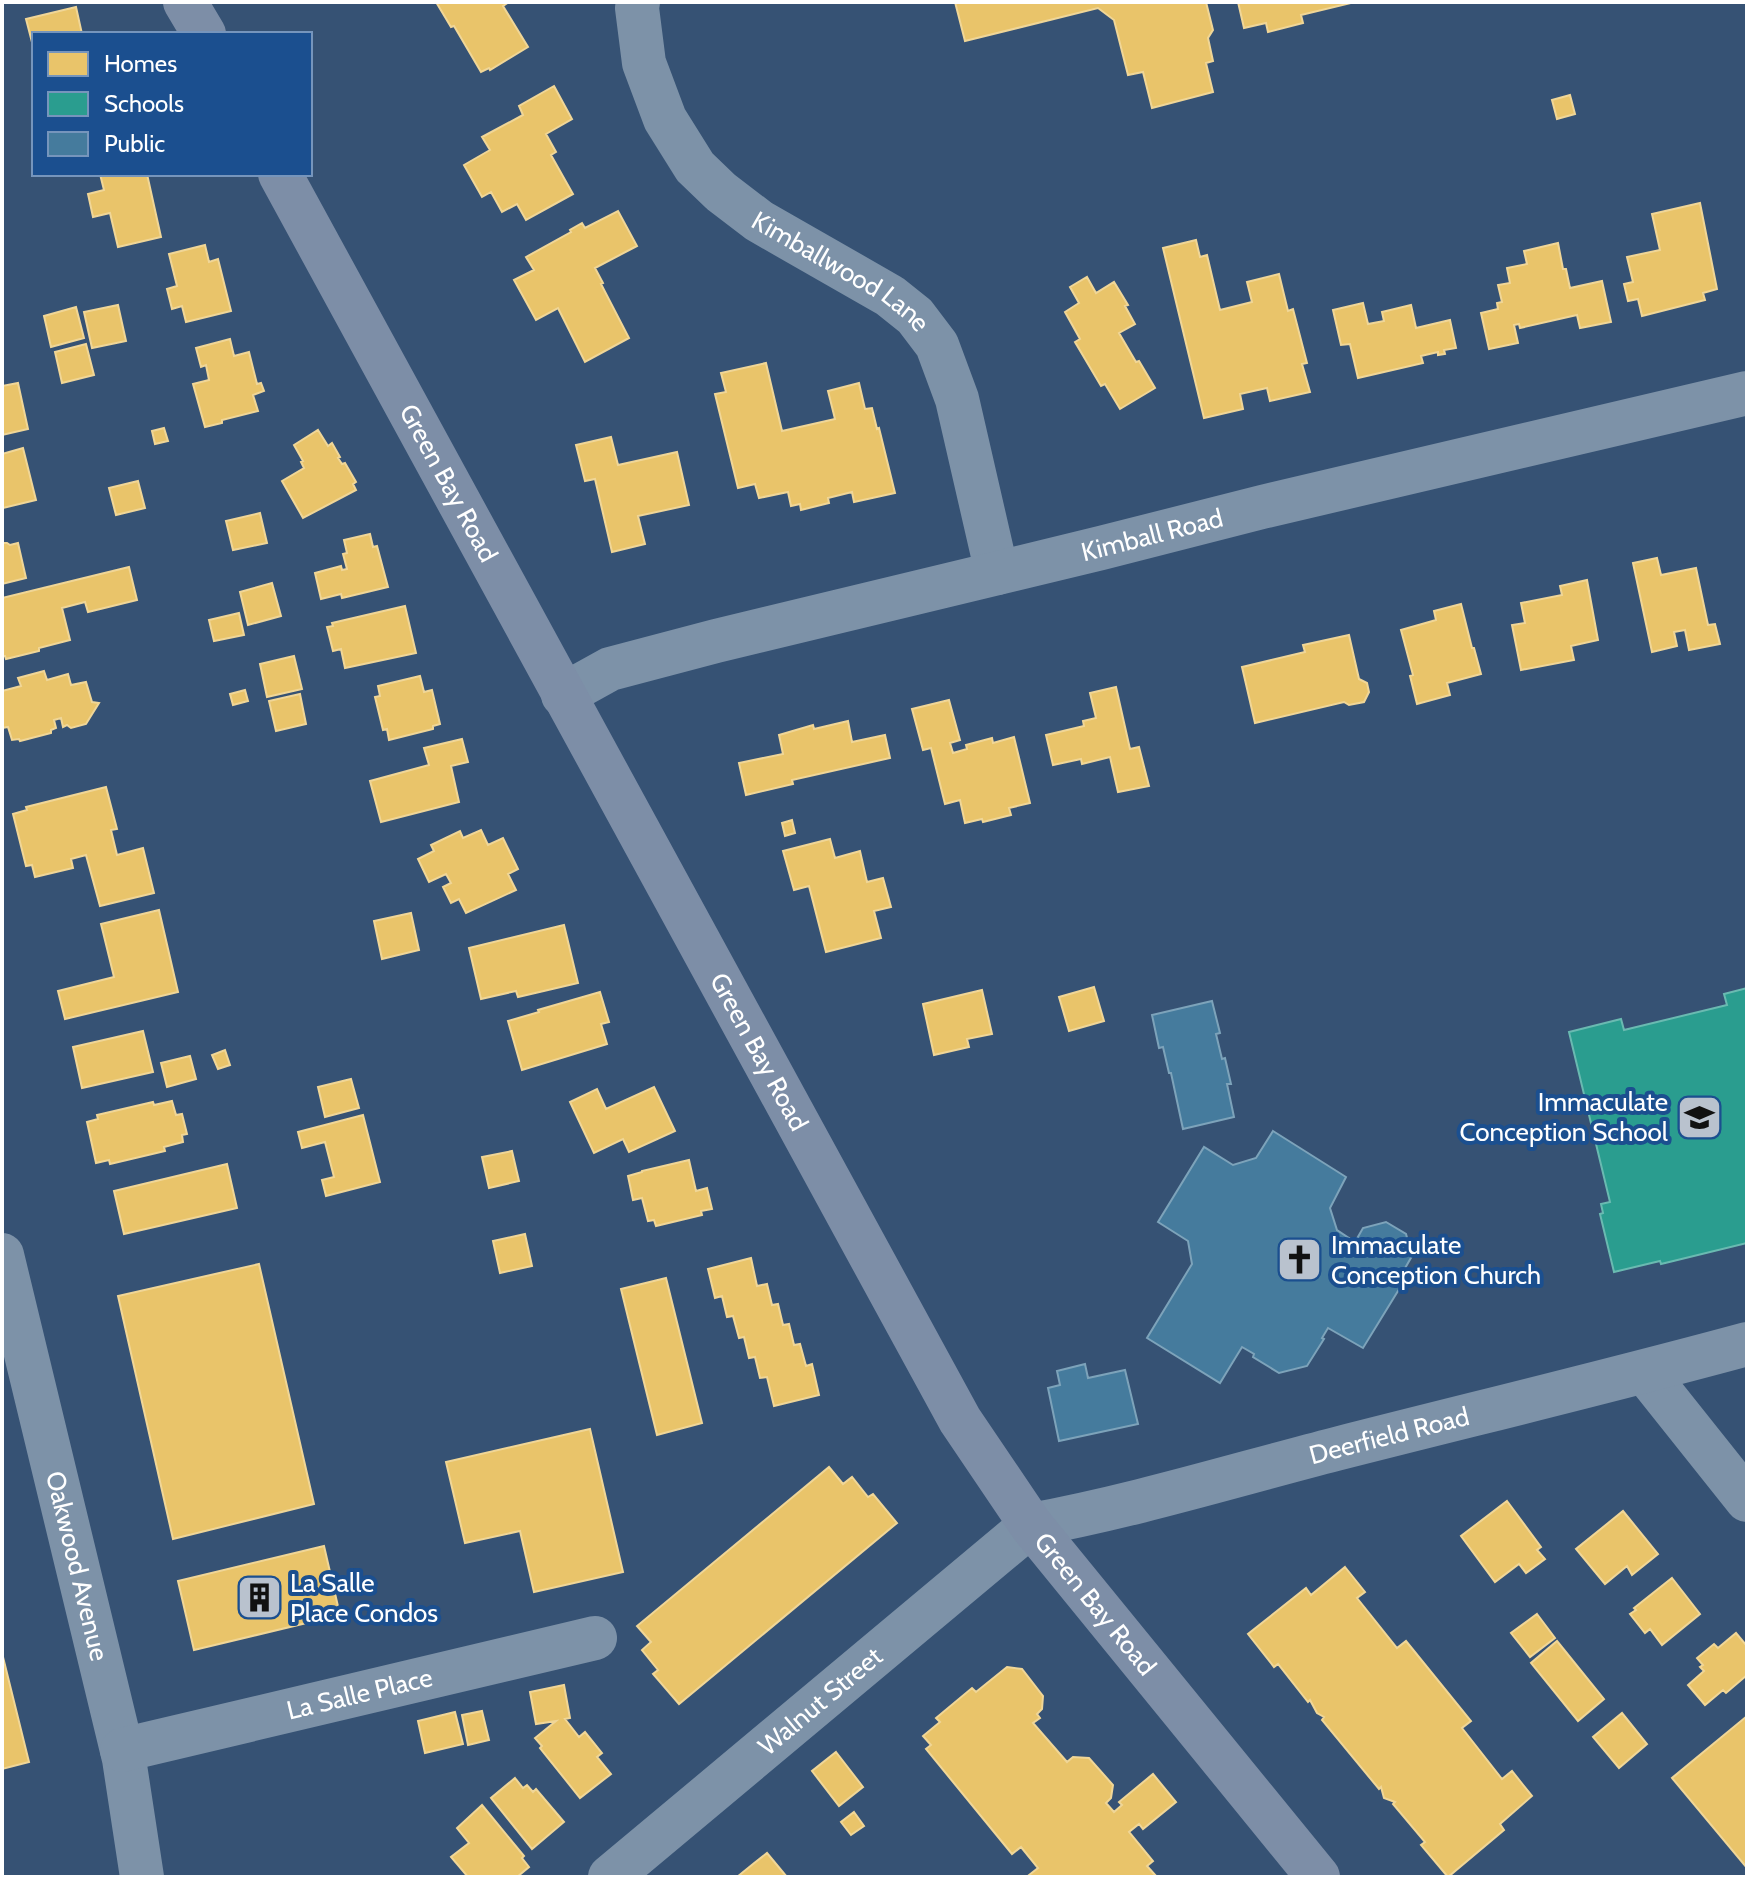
<svg xmlns="http://www.w3.org/2000/svg" width="1749" height="1879" viewBox="0 0 1749 1879" font-family="Cabin,sans-serif">
	<style>
		.homes { fill: #e9c46a; stroke: #f0d697; stroke-width: 2 }
		.schools { fill: #2a9d8f; stroke: #6abab1; stroke-width: 2 }
		.public { fill: #457b9d; stroke: #7da3ba; stroke-width: 2 }
		.lines { fill: none; stroke-linecap: round; stroke-linejoin: round }
		.minor { stroke: #7d92a8; stroke-width: 44 }
		.major { stroke: #7d8ea7; stroke-width: 44 }
		.labels { text-anchor: middle; stroke-width: 8; stroke-linejoin: round; paint-order: stroke }
		.street-label { font-size: 26px; fill: #fff; stroke: #1b4f8f }
		.poi-label { font-size: 26px; fill: #fff; stroke: #1b4f8f; text-anchor: start }
	</style>
	<rect width="100%" height="100%" fill="#365274"/>
	<path class="homes" d="M436 2H509L503 6 528 47 490 70 489 68 481 72 454 26 451 27Z
		M955 2H1206L1213 30 1208 38 1213 61 1206 63 1213 92 1152 108 1143 72 1128 75 1114 20 1098 8 965 41Z
		M1238 2H1350L1351 3 1301 15 1303 23 1268 32 1266 23 1244 28Z
		M76 7 82 34H34V50L26 19Z
		M554 86 572 119 546 134 556 152 551 155 573 194 526 220 517 204 502 212 491 192 482 197 464 165 490 150 482 137 523 115 519 106Z
		M1570 95 1575 114 1557 119 1552 100Z
		M100 174H147L161 237 118 247 110 213 93 217 88 194 104 190Z
		M1700 203 1717 289 1703 293 1705 300 1642 316 1638 299 1628 301 1624 284 1633 282 1627 257 1660 250 1652 214Z
		M618 211 637 246 595 268 603 283 601 284 629 338 585 362 558 308 536 320 514 280 534 270 526 257 571 232 570 230 582 223 585 228Z
		M1196 240 1200 257 1207 255 1220 310 1252 302 1247 282 1279 274 1288 311 1293 309 1307 363 1302 364 1310 392 1270 401 1267 388 1240 394 1243 409 1204 418 1163 248Z
		M1558 243 1563 269H1566L1570 288 1602 281 1611 322 1580 328 1577 315 1520 328 1519 324 1514 325 1518 343 1489 349 1481 313 1498 309 1497 303 1502 302 1498 285 1510 283 1507 268 1527 264 1524 251Z
		M205 245 209 262 218 259 231 311 186 322 182 306 172 309 167 289 177 286 169 254Z
		M1087 277 1096 293 1114 282 1128 305 1125 306 1135 324 1119 333 1136 362 1139 361 1155 388 1120 409 1105 384 1101 386 1075 342 1080 339 1065 312 1079 303 1070 287Z
		M1363 303 1368 324 1384 321 1382 312 1411 305 1416 328 1450 320 1456 348 1444 350 1445 354 1438 355V352L1421 356 1423 363 1358 378 1350 344 1341 345 1333 310Z
		M118 305 126 341 92 348 84 312Z
		M76 307 84 338 51 347 44 316Z
		M230 339 234 356 249 352 257 384 261 383 264 391 253 395 258 411 222 420V423L205 427 193 384 209 380 206 365 201 367 196 348Z
		M86 344 94 375 62 383 55 352Z
		M766 363 782 431 835 419 828 391 859 383 865 409 872 408 877 429 879 428 895 493 854 502 852 492 828 498 829 503 801 510 800 504 791 506 788 492 759 498 755 484 738 488 715 394 726 392 721 373Z
		M18 383 28 429 2 435V386Z
		M164 428 168 441 155 444 152 431Z
		M318 430 328 446 332 443 340 457 338 458 342 464 345 463 356 482 353 484 356 490 303 518 282 481 304 468 301 462 303 461 294 445Z
		M611 437 618 465 677 452 689 505 638 516 645 544 612 552 595 479 585 481 576 445Z
		M23 448 36 500 3 508 2 454Z
		M138 481 145 508 116 515 109 488Z
		M260 513 267 543 233 550 226 521Z
		M370 534 373 547 377 546 388 587 342 598 341 594 321 599 315 573 341 566 342 570 347 569 343 554 347 553 344 540Z
		M2 543H7L10 545 18 543 26 578 2 584Z
		M1657 558 1661 575 1696 568 1708 625 1715 624 1720 644 1689 650 1685 630 1674 632 1677 646 1652 652 1633 563Z
		M129 567 137 600 88 612 85 602 62 608 70 640 39 648V651L6 659 5 656H2V598Z
		M1587 580 1598 640 1571 646 1574 660 1521 670 1512 625 1525 623 1521 603 1562 595 1560 586Z
		M272 583 281 616 248 625 240 592Z
		M1461 604 1472 648H1474L1481 674 1447 683 1450 695 1417 704 1410 676 1413 675 1401 630 1436 620 1434 611Z
		M405 606 416 653 345 668 341 649 333 651 327 627 333 626 332 623Z
		M239 613 244 635 214 641 209 620Z
		M1349 635 1359 679 1367 683 1369 692 1364 702 1349 705 1344 702 1255 723 1242 667 1305 652 1303 645Z
		M294 656 302 689 267 697 260 664Z
		M44 671 47 680 68 674 71 685 86 682 92 702 99 703 86 724 71 728 67 725 63 727 61 718 54 720 56 728 51 730V733L20 741 19 739 12 740 8 727 2 728V691L21 686 18 678Z
		M420 676 424 692 432 690 440 724 433 726V729L389 740 387 729 383 730 375 697 380 696 378 686Z
		M1116 687 1130 749 1139 747 1149 786 1118 792 1110 757 1082 764 1081 759 1053 765 1046 735 1084 726 1083 721 1096 718 1090 693Z
		M245 690 248 701 233 705 230 694Z
		M300 694 306 724 276 731 269 701Z
		M949 700 960 740 950 743 953 753 967 749 966 745 992 738 993 743 1014 737 1030 803 1009 808 1011 815 983 822 982 819 965 823 960 800 945 804 931 748 923 750 912 709Z
		M848 721 852 742 885 735 890 758 792 780 793 784 746 795 739 763 783 754 779 735 813 725 814 729Z
		M462 739 468 762 451 766 459 802 381 822 370 781 429 765 424 748Z
		M106 787 117 829 111 830 117 855 143 848 154 893 100 906 86 855 71 859 73 868 35 877 32 865 26 866 13 814 27 810 26 807Z
		M792 820 795 833 785 836 782 823Z
		M481 830 488 845 503 838 518 869 508 874 516 890 466 913 459 899 451 903 443 887 451 883 446 874 429 882 418 859 434 851 431 845 460 831 463 838Z
		M830 839 835 858 860 851 867 882 883 878 891 907 874 911 881 938 826 952 809 886 794 890 783 851Z
		M159 910 178 992 65 1019 58 991 114 977 101 924Z
		M411 913 419 950 382 959 374 921Z
		M564 925 578 983 518 997 516 991 481 999 469 948Z
		M1094 987 1104 1021 1069 1031 1059 997Z
		M982 990 992 1034 967 1039 969 1047 934 1055 923 1004Z
		M600 992 609 1022 601 1024 607 1044 522 1070 508 1021 539 1012 538 1010Z
		M143 1031 153 1072 82 1088 73 1047Z
		M225 1050 230 1065 218 1069 212 1055Z
		M190 1056 196 1079 167 1087 161 1063Z
		M351 1079 359 1108 325 1117 318 1087Z
		M654 1087 675 1131 629 1152 623 1139 594 1153 570 1102 597 1089 606 1109Z
		M172 1101 176 1115 182 1114 187 1134 182 1135 183 1142 164 1147 165 1151 110 1164 109 1160 96 1163 87 1122 98 1119 97 1115 153 1102 154 1105Z
		M363 1115 380 1182 326 1196 322 1180 334 1177 325 1142 302 1148 298 1132Z
		M512 1151 519 1181 489 1188 482 1157Z
		M689 1160 696 1191 707 1188 712 1209 701 1211 702 1215 656 1226 654 1220 648 1221 642 1198 633 1200 628 1176 642 1172V1171Z
		M227 1164 237 1208 124 1234 114 1191Z
		M525 1234 532 1266 500 1273 493 1241Z
		M751 1258 757 1286 767 1284 772 1305 778 1304 783 1325 789 1324 794 1345 800 1344 806 1366 812 1364 819 1395 774 1406 767 1377 760 1378 755 1357 749 1358 744 1337 739 1338 733 1316 727 1317 722 1296 715 1298 708 1269Z
		M259 1264 314 1504 173 1539 118 1296Z
		M666 1278 702 1423 657 1435 621 1289Z
		M590 1429 623 1572 534 1592 520 1531 465 1543 446 1462Z
		M829 1467 843 1484 852 1477 868 1497 873 1494 897 1523 679 1704 653 1674 658 1670 642 1650 651 1642 637 1626Z
		M1507 1501 1541 1547 1537 1550 1545 1559 1526 1573 1519 1564 1495 1582 1461 1536Z
		M1623 1511 1658 1554 1632 1575 1627 1566 1605 1584 1576 1549Z
		M324 1546 340 1615 194 1650 178 1581Z
		M1345 1567 1365 1592 1357 1598 1397 1648 1406 1641 1471 1721 1462 1728 1502 1779 1512 1771 1532 1796 1500 1824 1504 1830 1448 1877 1421 1845 1425 1842 1393 1804 1395 1802 1384 1798 1381 1787 1379 1789 1322 1720 1324 1717 1317 1713 1310 1700 1308 1702 1278 1664 1274 1667 1248 1634 1306 1588 1311 1595Z
		M1672 1578 1700 1614 1662 1645 1650 1629 1645 1633 1630 1614 1636 1610 1634 1608Z
		M1537 1614 1555 1638 1530 1657 1511 1633Z
		M1736 1633 1747 1646V1675L1726 1693 1723 1690 1705 1705 1688 1685 1704 1671 1700 1667 1703 1665 1697 1658 1714 1644 1718 1648Z
		M1557 1641 1604 1699 1578 1721 1531 1663Z
		M2 1653 29 1762 2 1769Z
		M1007 1667 1022 1669 1043 1696 1042 1709 1037 1714 1040 1718 1033 1723 1067 1762 1073 1757 1089 1758 1113 1785 1111 1798 1106 1803 1114 1812 1122 1805 1119 1802 1153 1774 1176 1802 1143 1829 1139 1824 1129 1832 1153 1861 1147 1866 1157 1877H1031L1029 1875 1038 1868 1021 1847 1012 1854 926 1749 931 1745 923 1736 940 1722 936 1718 972 1688 976 1692Z
		M564 1685 570 1718 565 1719 579 1737 585 1732 602 1753 597 1757 611 1774 580 1798 540 1748 542 1746 535 1738 556 1721 536 1724 530 1692Z
		M482 1711 489 1740 468 1745 462 1715Z
		M455 1712 463 1744 425 1753 418 1721Z
		M1622 1713 1647 1744 1619 1768 1593 1737Z
		M1747 1716V1868L1672 1778Z
		M836 1752 863 1787 839 1806 812 1771Z
		M515 1778 523 1788 527 1785 533 1792 536 1789 564 1822 532 1849 491 1798Z
		M482 1805 524 1856 522 1858 529 1867 517 1877H468L451 1857 469 1843 457 1828Z
		M854 1812 864 1826 851 1835 841 1822Z
		M767 1853 787 1877H737L753 1864Z"/>
	<path class="schools" d="M1747 988V1243L1661 1264 1660 1261 1614 1272 1600 1214 1603 1213 1601 1204 1610 1202 1569 1032 1621 1019 1624 1030 1727 1005 1724 994Z"/>
	<path class="public" d="M1212 1001 1220 1033 1216 1034 1222 1059 1225 1058 1231 1084H1227L1234 1117 1183 1129 1171 1073H1169L1163 1047 1159 1048 1152 1015Z
		M1273 1131 1346 1177 1330 1208 1337 1230 1355 1242 1363 1228 1386 1222 1406 1234 1412 1256 1404 1270 1409 1273 1363 1348 1328 1328 1322 1338 1324 1339 1307 1366 1279 1373 1253 1357 1254 1354 1242 1347 1220 1383 1147 1338 1192 1264 1188 1241 1158 1222 1204 1147 1233 1165 1256 1158Z
		M1085 1364 1088 1378 1125 1370 1138 1424 1059 1441 1048 1388 1060 1385 1057 1371Z"/>
	<g class="lines">
		<g class="minor">
			<path id="s1" d="M638 2 637 8 644 63 665 119 695 167 721 192 759 221 890 296 915 316 937 345 957 399 997 573"/>
			<path id="s2" d="M563 695 610 669 716 641 1101 548 1262 507 1747 393"/>
			<path id="s3" d="M2 1255 124 1759 142 1877"/>
			<path d="M1645 1372 1747 1500"/>
			<path id="s4" d="M122 1750 595 1638"/>
			<path id="s5" d="M610 1877 1031 1525C1134 1506 1235 1475 1336 1449 1473 1414 1611 1381 1747 1344"/>
		</g>
		<g class="major">
			<path d="M185 2 204 34"/>
			<path id="s6" d="M280 174 960 1420 1031 1525 1318 1877"/>
		</g>
	</g>
	<defs>
		<symbol id="school-square" viewBox="-11 -11 22 22"><rect x="-9" y="-9" width="18" height="18" rx="4" fill="#b9c2ce" stroke="#1b4f8f"/><path d="M0-5L7-2L0 1L-7-2ZM-4 1L0 2.5L4 1V4Q0 6-4 4Z" fill="#111"/></symbol>
		<symbol id="church-square" viewBox="-11 -11 22 22"><rect x="-9" y="-9" width="18" height="18" rx="4" fill="#b9c2ce" stroke="#1b4f8f"/><path d="M-1.2-6h2.4v3.5h3.3v2.4h-3.3V6h-2.4V-.1h-3.3v-2.4h3.3Z" fill="#111"/></symbol>
		<symbol id="building-square" viewBox="-11 -11 22 22"><rect x="-9" y="-9" width="18" height="18" rx="4" fill="#b9c2ce" stroke="#1b4f8f"/><path d="M-4-6H4V6H1V3H-1V6H-4ZM-2.5-4.3h1.7v1.8h-1.7ZM.8-4.3h1.7v1.8H.8ZM-2.5-1h1.7V.8h-1.7ZM.8-1h1.7V.8H.8Z" fill="#111"/></symbol>
	</defs>
	<g fill-rule="evenodd">
		<use href="#school-square" x="1674" y="1092" width="51" height="51"/>
		<use href="#church-square" x="1274" y="1234" width="51" height="51"/>
		<use href="#building-square" x="234" y="1572" width="51" height="51"/>
	</g>
	<g class="labels">
		<g class="street-label">
			<text dy="9" stroke="none"><textPath href="#s1" startOffset="358">Kimballwood Lane</textPath></text>
			<text dy="9" stroke="none"><textPath href="#s6" startOffset="352">Green Bay Road</textPath></text>
			<text dy="9" stroke="none"><textPath href="#s2" startOffset="612">Kimball Road</textPath></text>
			<text dy="9" stroke="none"><textPath href="#s6" startOffset="1000">Green Bay Road</textPath></text>
			<text dy="9" stroke="none"><textPath href="#s5" startOffset="918">Deerfield Road</textPath></text>
			<text dy="9" stroke="none"><textPath href="#s3" startOffset="320">Oakwood Avenue</textPath></text>
			<text dy="9" stroke="none"><textPath href="#s6" startOffset="1648">Green Bay Road</textPath></text>
			<text dy="9" stroke="none"><textPath href="#s4" startOffset="244">La Salle Place</textPath></text>
			<text dy="9" stroke="none"><textPath href="#s5" startOffset="274">Walnut Street</textPath></text>
		</g>
		<g class="poi-label">
			<text x="1668" y="1111" text-anchor="end">Immaculate<tspan x="1668" dy="30">Conception School</tspan></text>
			<text x="1331" y="1254">Immaculate<tspan x="1331" dy="30">Conception Church</tspan></text>
			<text x="290" y="1592">La Salle<tspan x="290" dy="30">Place Condos</tspan></text>
		</g>
	</g>
	<rect width="1749" height="1879" fill="none" stroke="#ffffff" stroke-width="8"/>
	<rect x="32" y="32" width="280" height="144" fill="#1b4f8f" stroke="#7695bc" stroke-width="2"/>
	<rect x="48" y="52" width="40" height="24" fill="#e9c46a" stroke="#7695bc" stroke-width="2"/>
	<text x="104" y="72" font-size="24" fill="#ffffff">Homes</text>
	<rect x="48" y="92" width="40" height="24" fill="#2a9d8f" stroke="#7695bc" stroke-width="2"/>
	<text x="104" y="112" font-size="24" fill="#ffffff">Schools</text>
	<rect x="48" y="132" width="40" height="24" fill="#457b9d" stroke="#7695bc" stroke-width="2"/>
	<text x="104" y="152" font-size="24" fill="#ffffff">Public</text>
</svg>
